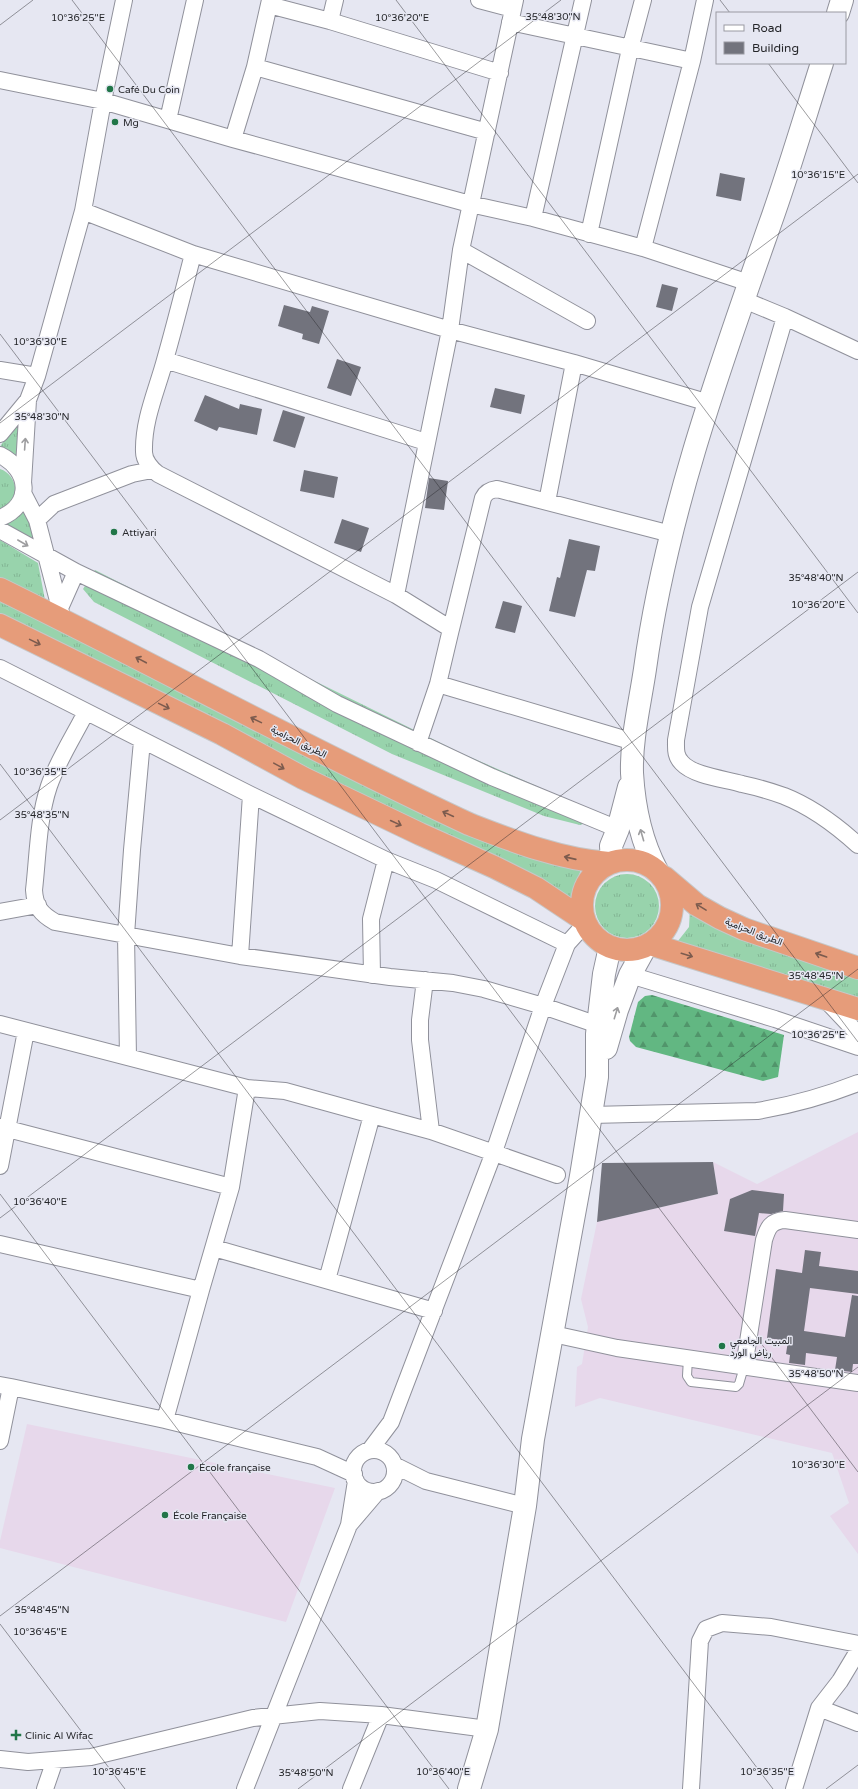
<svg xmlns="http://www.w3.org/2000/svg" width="858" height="1789" viewBox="0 0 858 1789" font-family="'Varela Round',Vazirmatn,sans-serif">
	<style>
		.education { fill: #e7d8eb }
		.grass { fill: url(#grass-tufts) }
		.forest { fill: url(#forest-firs) }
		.building { fill: #72737d }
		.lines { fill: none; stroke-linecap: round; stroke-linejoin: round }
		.lane-casing { stroke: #90919b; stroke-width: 10 }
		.street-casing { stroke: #90919b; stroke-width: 18 }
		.secondary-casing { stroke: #90919b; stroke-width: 24 }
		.highway-casing { stroke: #c6c7c8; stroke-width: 24 }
		.lane { stroke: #fff; stroke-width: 8 }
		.street { stroke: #fff; stroke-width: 16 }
		.secondary { stroke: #fff; stroke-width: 22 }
		.highway { stroke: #e69c7a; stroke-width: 22 }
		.oneway { stroke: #9d9d9f }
		.oneway2 { stroke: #7c5b4e }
		.ticks { fill: none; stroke: #25262a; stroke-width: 1; stroke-opacity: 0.45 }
		.poi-dot { fill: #217648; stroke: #e6e7f2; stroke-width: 1.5 }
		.labels { text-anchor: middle; stroke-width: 3; stroke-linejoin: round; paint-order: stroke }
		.poi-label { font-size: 10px; fill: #25262a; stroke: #e6e7f2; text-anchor: start }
		.street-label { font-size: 10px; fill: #25262a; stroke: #e6e7f2 }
		.ticks-label { font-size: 10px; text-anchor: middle; fill: #25262a; stroke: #e6e7f2; stroke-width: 3; stroke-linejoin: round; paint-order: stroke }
	</style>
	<defs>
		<pattern id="grass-tufts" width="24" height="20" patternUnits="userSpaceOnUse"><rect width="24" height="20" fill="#98d3ac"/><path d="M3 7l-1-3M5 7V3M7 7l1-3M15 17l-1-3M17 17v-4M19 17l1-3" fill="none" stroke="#83b594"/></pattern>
		<pattern id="forest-firs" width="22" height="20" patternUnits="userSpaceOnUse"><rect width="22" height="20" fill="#62b782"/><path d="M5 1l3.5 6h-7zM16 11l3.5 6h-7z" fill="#51956b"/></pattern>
	</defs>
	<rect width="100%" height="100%" fill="#e6e7f2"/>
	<path class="education" d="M858 1132V1554L830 1516 849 1503 832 1453 600 1398 575 1407 577 1367 582 1364 588 1327 581 1299 597 1222 718 1194 713 1162 757 1184Z
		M27 1424 335 1488 286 1622 0 1548V1541Z"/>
	<path class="grass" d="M20 413 18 465 0 454V447Z
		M0 469C13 473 20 490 12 501 10 505 4 509 0 512Z
		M21 501 37 544 0 522Z
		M0 540 38 563 45 600 0 578Z
		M95 570 264 656 461 753 605 816 580 825 544 816 392 754 94 602 83 589Z
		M0 600 581 869 571 901C380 806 192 706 0 613Z
		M595 906a32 32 0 1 1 64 0a32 32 0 1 1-64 0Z
		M690 909 858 974V997L765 969 674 946 689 927Z"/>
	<path class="forest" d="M652 995 784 1035 778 1077 763 1081 636 1047 630 1041 629 1037 638 1002 645 996Z"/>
	<path class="building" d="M720 173 745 178 741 201 716 196Z
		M662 284 678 288 672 311 656 307Z
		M284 305 310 312 312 306 329 311 319 344 302 339 303 334 278 326Z
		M337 359 361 367 351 396 327 388Z
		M495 388 525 395 521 414 490 407Z
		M205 395 239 409 240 404 262 409 257 435 219 427 217 431 194 421Z
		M283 410 305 417 295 448 273 441Z
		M304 470 338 477 334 498 300 491Z
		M429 478 448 481 444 510 425 508Z
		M342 519 369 528 361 552 334 543Z
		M569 539 600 546 595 571 587 570 575 617 549 611 557 577 560 578Z
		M503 601 522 606 515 633 495 628Z
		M713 1162 718 1194 597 1222 602 1163Z
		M752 1190 784 1194 783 1211 771 1214 759 1213 755 1236 724 1231 730 1199Z
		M805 1250 821 1252 819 1266 858 1271V1294L810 1288 804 1331 845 1337 852 1295 858 1296V1364H853L852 1372 835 1370 837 1357 806 1353 805 1365 789 1363 790 1355 786 1354 788 1341 767 1338 776 1269 802 1273Z"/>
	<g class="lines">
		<defs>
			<path id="lane" d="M688 1358 687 1376 691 1382 736 1387 739 1384 744 1367"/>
			<path id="street" d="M479 0 513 9
				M269 5 330 21 500 73
				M330 21 335 0
				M510 22 692 61
				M255 67 487 132
				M0 80 103 101 233 139 470 204 533 218 643 248 749 283
				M168 120 195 0
				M233 139 255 67 270 0
				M83 211 193 254 450 330 574 363 709 403
				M533 218 583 0
				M589 234 630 49 643 0
				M643 248 692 61 705 0
				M461 250 587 321
				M193 254C184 289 175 325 165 360 157 390 143 420 144 452 144 460 151 469 158 474L396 595 451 629 438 684 418 743
				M744 300 785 317 858 351
				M785 317 700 607 676 740C676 749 675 756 682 763 694 776 725 779 742 784 756 787 770 791 784 796 812 807 836 825 858 845
				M165 360 426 442
				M0 370 37 376
				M0 434 28 400
				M0 455C30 470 33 505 0 518
				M23 483 28 400 37 376 83 211 103 101 124 0
				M23 493 37 520 63 620
				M547 502 574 363
				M37 520 54 504 132 474 152 470
				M0 530 76 572 259 659 337 704 492 777 618 829
				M396 595 450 330 461 250 515 0
				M60 608 76 572
				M451 629 483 498C486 492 490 490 497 489L671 534
				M0 668 251 795 386 860 436 880 567 944
				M438 684 634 742
				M86 712C74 736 58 760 49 786 38 819 38 855 34 890 35 907 41 914 55 922L240 956 390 977 453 983 484 989 543 1006 598 1025
				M0 912 38 905
				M240 956 251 795
				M372 975 371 919 386 860
				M630 975 775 1019 858 1047
				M425 980 420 1020V1040L431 1131
				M825 999 858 1034
				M0 1024 247 1088 231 1187
				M128 1057 126 935 132 850 142 741
				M247 1088 285 1091 372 1115 431 1131 557 1175
				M591 1115 757 1111C793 1105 825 1096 858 1083
				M0 1127 231 1187 201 1290
				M0 1166 26 1031
				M0 1244 201 1290 165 1420 11 1387
				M214 1248 434 1311
				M327 1280 372 1115
				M553 1334 617 1348 858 1383
				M744 1367 764 1240C768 1227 771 1221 785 1220L858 1230
				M0 1385 11 1387 0 1441
				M165 1420 317 1457 354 1474
				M370 1450 391 1422 494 1152 543 1006 567 944 586 923
				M353 1471a21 21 0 1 1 42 0a21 21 0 1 1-42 0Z
				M394 1465 426 1481 525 1506
				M349 1525 378 1491
				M819 1708 858 1723
				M0 1759 28 1762 91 1757 253 1718 320 1711 381 1715 487 1729
				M45 1789 55 1760
				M245 1789 349 1525 356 1481
				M351 1789 381 1715
				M691 1789 700 1641 706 1629 722 1623 771 1627 858 1644
				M794 1789 819 1708 840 1681 858 1651"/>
			<path id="secondary" d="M838 13 842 0
				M612 862 611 846 618 829 629 787
				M657 871C641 841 634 807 632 773 631 739 640 703 645 669 666 516 719 369 770 224 789 171 805 116 822 63
				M606 1048 617 1010 630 975 646 946
				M469 1789 487 1729 525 1506 533 1439 581 1176 597 1077V1034L604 974 610 947"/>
			<path id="highway" d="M0 589C157 666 310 750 469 824 513 841 561 860 609 863
				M0 625 222 734 303 778 420 834 494 867 536 888 584 920
				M582 905a45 45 0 1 1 90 0a45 45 0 1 1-90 0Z
				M664 877 697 905 720 918 744 929 858 968
				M650 944 858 1009"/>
		</defs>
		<use href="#lane" class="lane-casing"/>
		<use href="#street" class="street-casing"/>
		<use href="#secondary" class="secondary-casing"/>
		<use href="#highway" class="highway-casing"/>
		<use href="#lane" class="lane"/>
		<use href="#street" class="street"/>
		<use href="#secondary" class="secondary"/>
		<use href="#highway" class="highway"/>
	</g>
	<defs><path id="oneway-shaft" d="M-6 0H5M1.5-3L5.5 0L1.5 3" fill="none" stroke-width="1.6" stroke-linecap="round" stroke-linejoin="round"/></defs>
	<g class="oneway">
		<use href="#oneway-shaft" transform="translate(25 444) rotate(-86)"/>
		<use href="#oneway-shaft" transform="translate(23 543) rotate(30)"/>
		<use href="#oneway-shaft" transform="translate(642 835) rotate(-106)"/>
		<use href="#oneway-shaft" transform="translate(616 1013) rotate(-73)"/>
	</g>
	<g class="oneway2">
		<use href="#oneway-shaft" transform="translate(35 642) rotate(26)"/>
		<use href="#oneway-shaft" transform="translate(141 660) rotate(-152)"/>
		<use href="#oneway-shaft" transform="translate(164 706) rotate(26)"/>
		<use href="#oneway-shaft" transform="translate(256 720) rotate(-154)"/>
		<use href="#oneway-shaft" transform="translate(279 766) rotate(29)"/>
		<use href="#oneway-shaft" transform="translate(448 814) rotate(-155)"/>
		<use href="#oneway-shaft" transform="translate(396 823) rotate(25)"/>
		<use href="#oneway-shaft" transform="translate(570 858) rotate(-167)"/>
		<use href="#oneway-shaft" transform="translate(701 907) rotate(-148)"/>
		<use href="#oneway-shaft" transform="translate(687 955) rotate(17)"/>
		<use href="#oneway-shaft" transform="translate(821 955) rotate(-161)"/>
	</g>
	<path class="ticks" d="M72 0 858 1042M396 0 858 613M720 0 730 13M0 25 33 0M768 63 858 183M0 334 858 1472M0 423 561 0M0 764 773 1789M0 820 858 174M0 1194 449 1789M0 1218 858 572M0 1616 858 969M0 1624 125 1789M298 1789 858 1367M826 1789 858 1765"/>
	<g class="poi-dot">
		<circle cx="110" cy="89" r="4"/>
		<circle cx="115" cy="122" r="4"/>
		<circle cx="114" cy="532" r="4"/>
		<circle cx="722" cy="1346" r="4"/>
		<circle cx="191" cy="1467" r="4"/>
		<circle cx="165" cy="1515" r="4"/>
		<path d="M14 1729h4v4h4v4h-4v4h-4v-4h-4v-4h4z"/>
	</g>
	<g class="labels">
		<g class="poi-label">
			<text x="118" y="93">Café Du Coin</text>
			<text x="123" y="126">Mg</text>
			<text x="122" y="536">Attiyari</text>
			<text x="730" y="1344">المبيت الجامعي<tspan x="730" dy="12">رياض الورد</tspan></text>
			<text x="199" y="1471">École française</text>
			<text x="173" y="1519">École Française</text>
			<text x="25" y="1739">Clinic Al Wifac</text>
		</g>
		<g class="street-label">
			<text transform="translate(299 741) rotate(26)" y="4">الطريق الحزامية</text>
			<text transform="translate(754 931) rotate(21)" y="4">الطريق الحزامية</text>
		</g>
	</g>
	<g class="ticks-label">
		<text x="553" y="20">35°48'30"N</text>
		<text x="78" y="21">10°36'25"E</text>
		<text x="402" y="21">10°36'20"E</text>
		<text x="818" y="178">10°36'15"E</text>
		<text x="40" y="345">10°36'30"E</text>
		<text x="42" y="420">35°48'30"N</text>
		<text x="816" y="581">35°48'40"N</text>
		<text x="818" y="608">10°36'20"E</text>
		<text x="40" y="775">10°36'35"E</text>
		<text x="42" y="818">35°48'35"N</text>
		<text x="816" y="979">35°48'45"N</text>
		<text x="818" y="1038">10°36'25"E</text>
		<text x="40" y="1205">10°36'40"E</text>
		<text x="816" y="1377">35°48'50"N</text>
		<text x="818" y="1468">10°36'30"E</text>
		<text x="42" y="1613">35°48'45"N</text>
		<text x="40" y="1635">10°36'45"E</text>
		<text x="119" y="1775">10°36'45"E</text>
		<text x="443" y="1775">10°36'40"E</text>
		<text x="767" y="1775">10°36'35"E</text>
		<text x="306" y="1776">35°48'50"N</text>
	</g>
	<rect x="716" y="12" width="130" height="52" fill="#e6e7f2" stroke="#999aa2"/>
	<rect x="724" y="25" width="20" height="6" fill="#ffffff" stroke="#999aa2"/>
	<text x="752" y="32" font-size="12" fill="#25262a">Road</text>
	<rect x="724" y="42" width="20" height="12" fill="#72737d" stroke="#999aa2"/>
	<text x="752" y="52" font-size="12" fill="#25262a">Building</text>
</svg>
